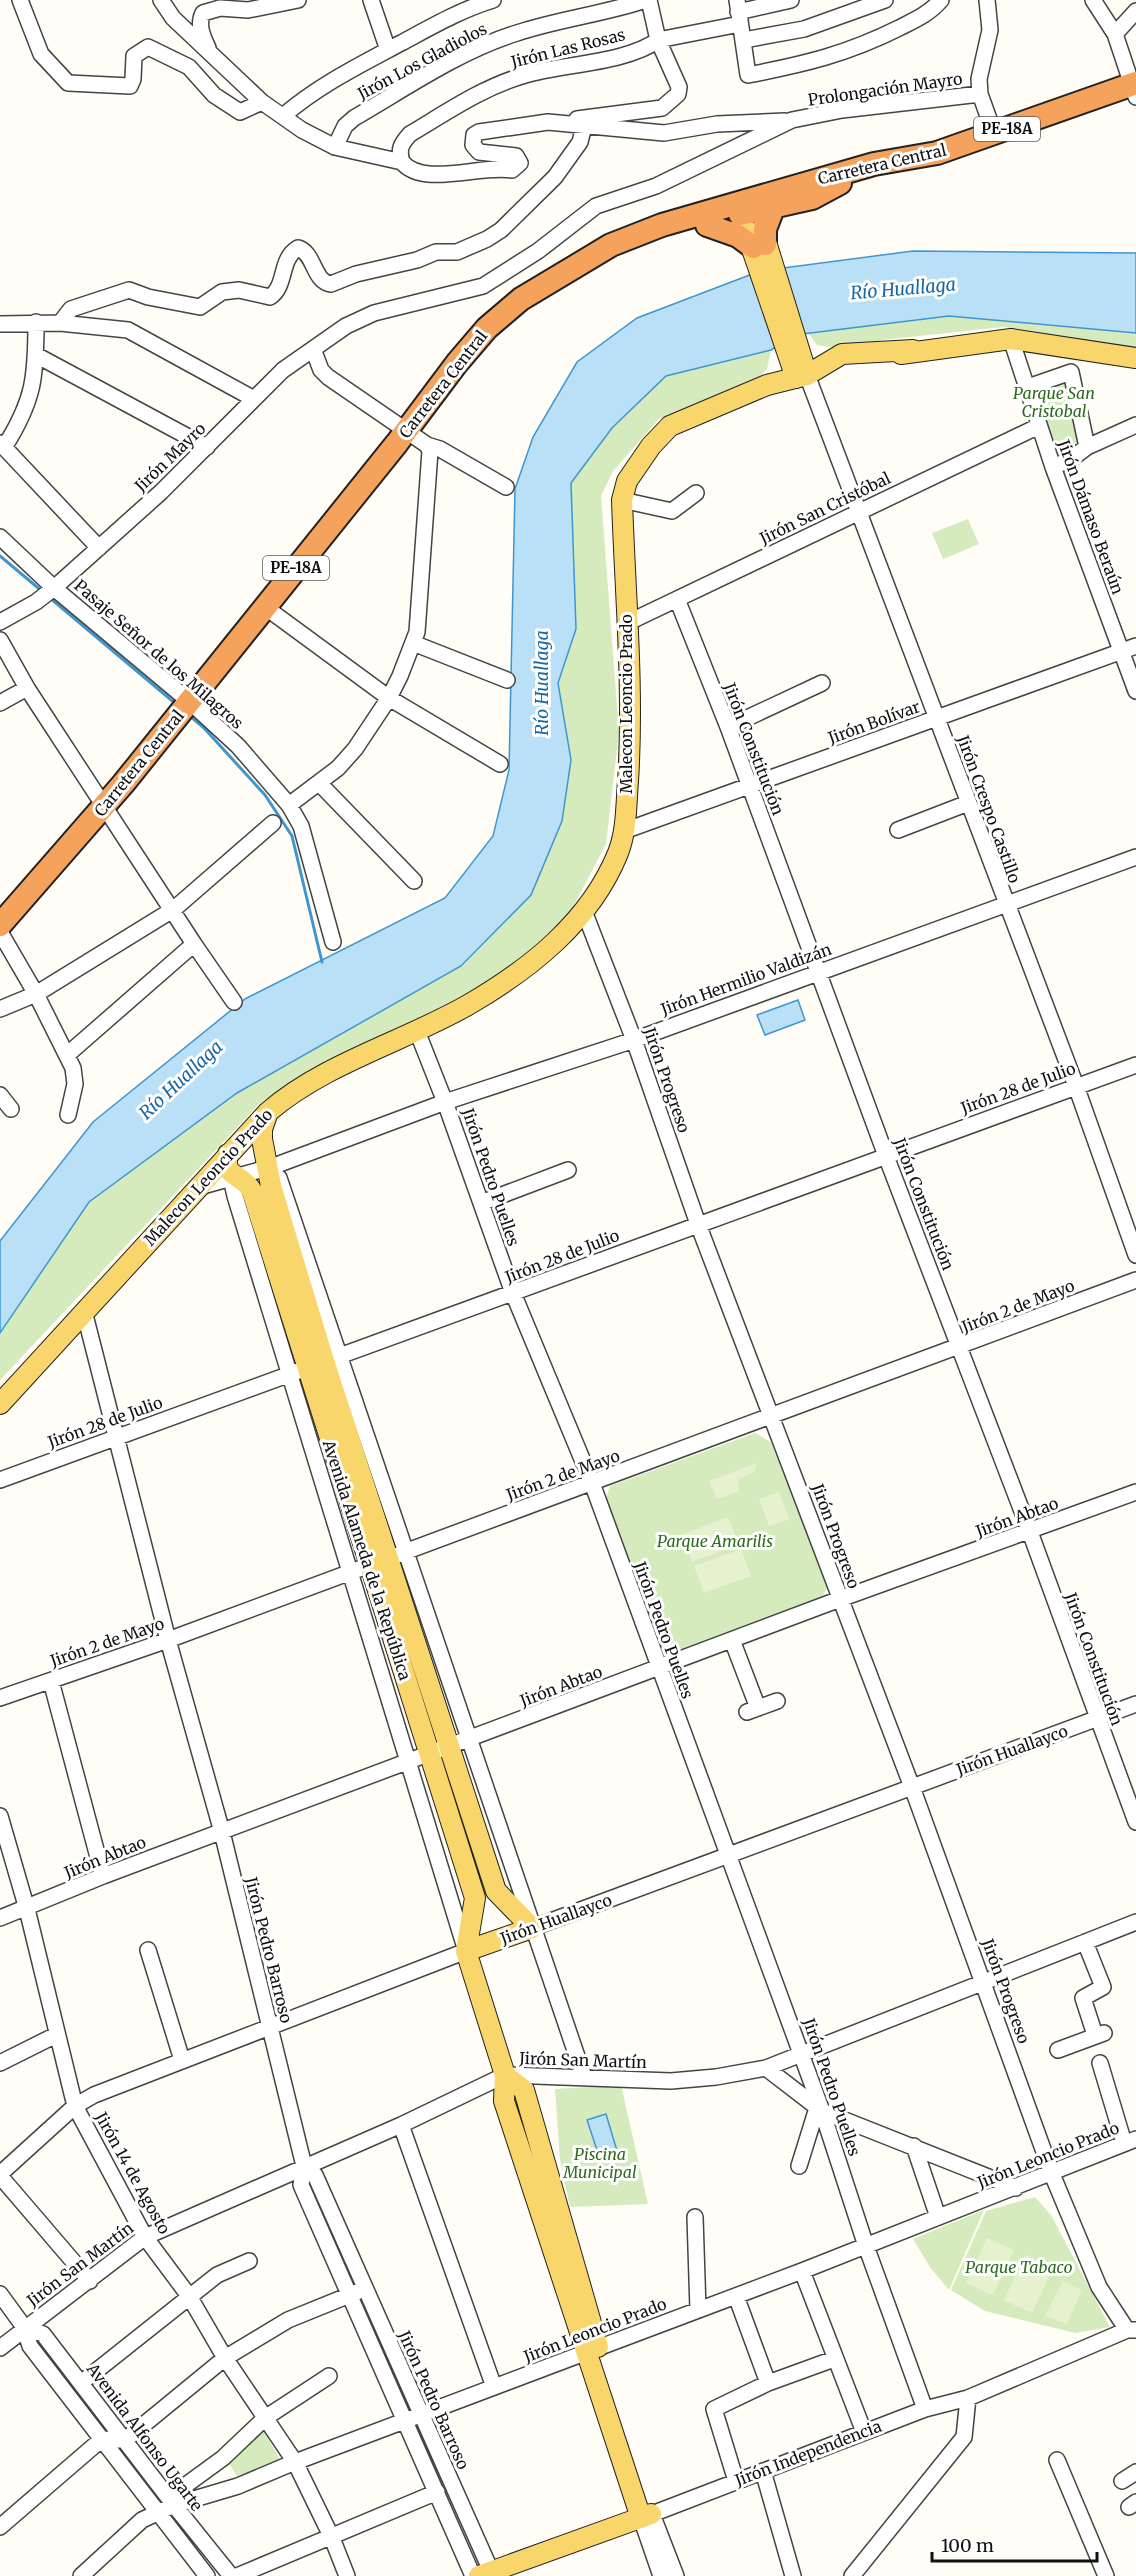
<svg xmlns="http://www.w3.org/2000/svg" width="1136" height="2576" viewBox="0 0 1136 2576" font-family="Merriweather,serif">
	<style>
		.green { fill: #d5ebbd }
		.pitch { fill: #e6f2cf }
		.water { fill: #b9e0f7; stroke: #3f96cf; stroke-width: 1.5 }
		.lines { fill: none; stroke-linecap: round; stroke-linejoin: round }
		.stream { stroke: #3f96cf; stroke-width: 3 }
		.minor-casing { stroke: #444; stroke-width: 18 }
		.major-casing { stroke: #222; stroke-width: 22 }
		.highway-casing { stroke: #222; stroke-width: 26 }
		.minor { stroke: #fff; stroke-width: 15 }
		.major { stroke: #f9d66b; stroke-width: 20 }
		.highway { stroke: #f5a25d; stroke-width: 22 }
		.labels { text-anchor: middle; stroke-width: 6; stroke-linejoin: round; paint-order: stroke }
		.shield { fill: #fff; stroke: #585858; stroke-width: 1.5 }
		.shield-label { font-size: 15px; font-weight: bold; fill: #111 }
		.street-label { font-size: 16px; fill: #111; stroke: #fff }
		.park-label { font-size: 16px; font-style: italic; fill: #2f6b1f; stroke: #fff }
		.water-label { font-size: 18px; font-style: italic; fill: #1768a6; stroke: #fff }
	</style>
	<rect width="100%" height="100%" fill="#fffdf5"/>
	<path class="green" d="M949 316 1136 333V349L1004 327 882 340 841 349 817 345 808 333Z
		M771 350 767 369 757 379 659 419 613 471 601 496 619 732 606 844 572 909 550 933 487 984 320 1068 260 1103 0 1380V1333L89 1202 237 1093 461 966 571 760 558 683 576 629 571 483 612 428 666 376Z
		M1060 381 1067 384 1082 447 1056 457 1034 396 1036 390Z
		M968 519 979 544 943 559 932 533Z
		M755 1433 771 1442 827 1587 822 1598 673 1653 661 1649 606 1498 610 1486Z
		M621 2085 648 2204 570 2207 560 2160 555 2089Z
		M1035 2197 1051 2215 1110 2327 1075 2333 985 2311 951 2290 986 2211Z
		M984 2210 949 2290 930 2267 913 2239Z
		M263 2430 281 2461 238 2478 227 2460Z"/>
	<path class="pitch" d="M757 1463 754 1472 738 1480 739 1491 717 1499 709 1481Z
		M779 1492 789 1519 769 1526 759 1499Z
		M728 1517 739 1544 692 1562 681 1535Z
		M741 1549 751 1576 704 1593 694 1566Z
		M987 2238 1014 2250 993 2295 966 2283Z
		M1025 2255 1053 2268 1032 2313 1004 2300Z
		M1063 2281 1082 2290 1067 2324 1045 2316Z"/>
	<path class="water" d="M913 251 1136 253V333L949 316 794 335 771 350 666 376 612 428 571 483 576 629 558 683 571 760 562 821 531 895 461 966 237 1093 89 1202 0 1333V1241L93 1122 245 999 445 898 493 836 509 770 515 489 533 437 577 362 637 318 760 271Z
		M798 1000 805 1020 765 1035 757 1015Z
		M606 2114 618 2154 608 2162 600 2159 587 2120Z"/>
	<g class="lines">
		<path class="stream" d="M0 556 43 592
			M50 598 176 704
			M190 716 204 728 265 795 292 836 322 962"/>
		<defs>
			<path id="minor" d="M20 0 41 54 68 83 130 86 133 79 134 56 148 47 189 67 214 95 240 112 262 102
				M161 0 173 18 262 102 302 130 335 147 402 162C423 188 482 164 512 170L520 163 516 156 479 152 473 145 474 135 479 132 548 122 664 133 717 124 785 121
				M371 0 388 50
				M737 0 748 75C805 64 847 54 899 28 915 20 929 14 941 0
				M987 0 990 30 979 79 980 94 994 133
				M1093 0 1115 34 1136 97
				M738 12 791 0
				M1115 34 1136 11
				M744 40 804 29 885 0
				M208 48C203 37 197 25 203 13L220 8 248 10 298 0
				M283 116C319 85 360 65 401 43 431 27 460 10 493 0
				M577 119 662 108 678 94 679 87 658 40 649 0
				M335 147 345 126 354 118C406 88 459 51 517 33 559 19 604 14 646 0
				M402 162C398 149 401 144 410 134 447 112 483 87 525 75 563 64 627 63 658 40L740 24
				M60 323 71 309 129 290 148 297 200 307 222 292 239 290 270 297C287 286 279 259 298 248 315 253 313 282 331 284L356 274 417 260 436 252H457L487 239 501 230 555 177 580 142 584 126
				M0 324 60 323 128 330 254 399
				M1011 339 1053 467 1136 691
				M36 355 207 447
				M807 375 1076 1086 1136 1255
				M1025 388 1071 372 1087 447
				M0 443 99 548
				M427 445 440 449 506 487
				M5 446C34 400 36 377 36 322
				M1053 467 1071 459 1087 447 1136 425
				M622 500 672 511 696 493
				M0 537 54 588 189 701 238 746 289 805 301 826 333 942
				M677 599 728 727 886 1156 1030 1532 1136 1822
				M265 607 389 698 500 764
				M0 622 36 602 54 588 161 492 283 370 346 326 374 313 483 286 538 251 596 206 656 186 792 120 842 110 980 94
				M627 623 1039 426
				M0 640 27 688 194 944 68 1054
				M413 643 507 680
				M0 703 27 688
				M728 727 822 683
				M319 783 414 881
				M289 805 338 768 355 749 389 698 400 676 417 632 430 451 427 445 328 377 321 370 313 349
				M898 830 968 803
				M624 831 1136 646
				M584 911 634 1040 698 1224 912 1787 1052 2174 1099 2287 1127 2330
				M0 932 36 994 73 1068 75 1084 68 1115
				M194 944 234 1002
				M0 1009 36 994 174 909 273 823
				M417 1031 445 1102 513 1293 592 1483 822 2111 866 2246 925 2409
				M0 1095 11 1109
				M267 1168 279 1178 584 2077
				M199 1187 274 1166 445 1102 634 1040 1136 857
				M481 1203 568 1170
				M84 1311 168 1640 222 1832 304 2166 315 2175 491 2571
				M0 1480 1136 1065
				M732 1640 758 1708
				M51 1681 103 1876
				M0 1698 168 1640 1136 1280
				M747 1712 777 1701
				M0 1816 27 1909 75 2106 145 2237 189 2296 225 2358 295 2462 332 2538 347 2576
				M0 1918 103 1876 840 1599 1136 1492
				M532 1928 1136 1704
				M1085 1942 1103 1987 1083 1998 1095 2035
				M148 1950 182 2060
				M1058 2050 1104 2033
				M0 2063 56 2035
				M1100 2063 1124 2143
				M766 2068 822 2111 1016 2188
				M401 2125 494 2387
				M914 2146 938 2217
				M304 2166 301 2185 473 2576
				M799 2166 817 2108
				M0 2174 75 2106 94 2095 466 1951 235 1196 233 1187 236 1177
				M0 2176 90 2281
				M695 2217 698 2310
				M802 2271 864 2432
				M0 2294 24 2327 30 2346 207 2576
				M736 2296 768 2383
				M24 2327 43 2334 174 2505 231 2576
				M0 2348 145 2237 401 2125 505 2075 671 2081 716 2077 766 2068 1136 1922
				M81 2383 217 2275 249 2261
				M1057 2460 1106 2576
				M763 2471 793 2576
				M736 2481 714 2409 768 2383 834 2359
				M1122 2481 1136 2472
				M174 2505 175 2493 223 2458 265 2418 329 2376
				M1129 2507 1136 2502
				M641 2518 661 2576
				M0 2527 102 2439 125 2440 225 2358 288 2320 357 2292
				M81 2576 142 2520 174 2505 238 2486 290 2464 802 2271 1136 2139
				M237 2576 437 2492
				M676 2576 652 2514 925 2409 968 2398 1127 2330H1136
				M852 2576 964 2437 968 2398"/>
			<path id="major" d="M746 200 740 214 796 378
				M762 229 807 375
				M901 354 1011 339 1136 358
				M268 1112 262 1129V1139L271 1186 324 1361 496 1891 532 1928 466 1951
				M228 1154C222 1178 242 1173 252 1191L475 1898 466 1951 505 2075 504 2101 641 2518
				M0 1404 268 1112C325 1063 403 1042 468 1005 530 969 590 922 618 853 627 830 626 805 628 781 634 688 625 593 622 500L627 481 651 446 670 426 767 385 807 375 842 354 913 350
				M505 2075 524 2090 598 2347
				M479 2576 651 2514"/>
			<path id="highway" d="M740 214 812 198 840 183
				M707 225 738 236 753 247
				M765 244V229L773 208
				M0 925 123 784 397 443 457 363 487 328 521 299 611 245 662 225 874 164 937 153 1136 83"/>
		</defs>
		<use href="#minor" class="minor-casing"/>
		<use href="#major" class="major-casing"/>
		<use href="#highway" class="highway-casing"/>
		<use href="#minor" class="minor"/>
		<use href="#major" class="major"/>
		<use href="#highway" class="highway"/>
	</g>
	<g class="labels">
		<g class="shield">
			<rect x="974" y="117" width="66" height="24" rx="4.5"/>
			<rect x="263" y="556" width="66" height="24" rx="4.5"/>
		</g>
		<g class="shield-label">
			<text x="1007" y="134">PE-18A</text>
			<text x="296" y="573">PE-18A</text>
		</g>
		<g class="street-label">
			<text transform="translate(568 48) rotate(-14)" y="6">Jirón Las Rosas</text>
			<text transform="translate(422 61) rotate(-28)" y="6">Jirón Los Gladiolos</text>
			<text transform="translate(885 89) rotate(-8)" y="6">Prolongación Mayro</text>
			<text transform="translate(882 164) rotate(-13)" y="6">Carretera Central</text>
			<text transform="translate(443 384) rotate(-52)" y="6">Carretera Central</text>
			<text transform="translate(170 457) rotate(-44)" y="6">Jirón Mayro</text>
			<text transform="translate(825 508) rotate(-26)" y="6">Jirón San Cristóbal</text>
			<text transform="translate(1091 517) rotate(70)" y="6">Jirón Dámaso Beraún</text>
			<text transform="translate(159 654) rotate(41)" y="6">Pasaje Señor de los Milagros</text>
			<text transform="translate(626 704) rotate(-90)" y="6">Malecon Leoncio Prado</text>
			<text transform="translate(874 722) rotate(-20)" y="6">Jirón Bolívar</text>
			<text transform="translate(754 749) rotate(69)" y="6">Jirón Constitución</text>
			<text transform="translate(139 763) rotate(-51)" y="6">Carretera Central</text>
			<text transform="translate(989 809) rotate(70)" y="6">Jirón Crespo Castillo</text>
			<text transform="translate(746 979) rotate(-20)" y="6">Jirón Hermilio Valdizán</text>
			<text transform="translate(667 1080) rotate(71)" y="6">Jirón Progreso</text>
			<text transform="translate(1018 1088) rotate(-20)" y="6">Jirón 28 de Julio</text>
			<text transform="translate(208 1177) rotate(-47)" y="6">Malecon Leoncio Prado</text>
			<text transform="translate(491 1177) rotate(71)" y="6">Jirón Pedro Puelles</text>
			<text transform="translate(924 1204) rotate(69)" y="6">Jirón Constitución</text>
			<text transform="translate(562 1256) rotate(-21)" y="6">Jirón 28 de Julio</text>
			<text transform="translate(1018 1306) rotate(-21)" y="6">Jirón 2 de Mayo</text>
			<text transform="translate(105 1422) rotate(-20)" y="6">Jirón 28 de Julio</text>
			<text transform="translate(563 1475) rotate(-20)" y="6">Jirón 2 de Mayo</text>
			<text transform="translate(1017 1517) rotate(-20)" y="6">Jirón Abtao</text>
			<text transform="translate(836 1536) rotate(70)" y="6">Jirón Progreso</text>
			<text transform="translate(367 1560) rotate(72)" y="6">Avenida Alameda de la República</text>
			<text transform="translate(664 1630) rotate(70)" y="6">Jirón Pedro Puelles</text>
			<text transform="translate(107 1642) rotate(-19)" y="6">Jirón 2 de Mayo</text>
			<text transform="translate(1094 1659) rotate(70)" y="6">Jirón Constitución</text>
			<text transform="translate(561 1686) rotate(-21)" y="6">Jirón Abtao</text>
			<text transform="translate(1012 1750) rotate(-20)" y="6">Jirón Huallayco</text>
			<text transform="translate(105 1857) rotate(-22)" y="6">Jirón Abtao</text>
			<text transform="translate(556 1919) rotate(-20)" y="6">Jirón Huallayco</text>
			<text transform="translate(269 1950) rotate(76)" y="6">Jirón Pedro Barroso</text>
			<text transform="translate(1006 1991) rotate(70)" y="6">Jirón Progreso</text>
			<text transform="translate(583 2060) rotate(2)" y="6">Jirón San Martín</text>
			<text transform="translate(832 2087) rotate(71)" y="6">Jirón Pedro Puelles</text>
			<text transform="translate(1048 2155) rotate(-22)" y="6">Jirón Leoncio Prado</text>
			<text transform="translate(133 2173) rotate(61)" y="6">Jirón 14 de Agosto</text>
			<text transform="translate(80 2264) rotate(-37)" y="6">Jirón San Martín</text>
			<text transform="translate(595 2330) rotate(-21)" y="6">Jirón Leoncio Prado</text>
			<text transform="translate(434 2400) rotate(66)" y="6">Jirón Pedro Barroso</text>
			<text transform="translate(145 2437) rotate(53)" y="6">Avenida Alfonso Ugarte</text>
			<text transform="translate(808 2453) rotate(-21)" y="6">Jirón Independencia</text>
		</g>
		<g class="park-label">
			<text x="1054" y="399">Parque San<tspan x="1054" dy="18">Cristobal</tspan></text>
			<text x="715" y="1547">Parque Amarilis</text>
			<text x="600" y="2160">Piscina<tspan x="600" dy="18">Municipal</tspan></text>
			<text x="1019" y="2273">Parque Tabaco</text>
		</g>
		<g class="water-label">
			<text transform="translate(903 289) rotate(-5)" y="6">Río Huallaga</text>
			<text transform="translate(542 683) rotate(-90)" y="6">Río Huallaga</text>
			<text transform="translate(181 1080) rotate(-43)" y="6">Río Huallaga</text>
		</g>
	</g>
	<path d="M932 2552v9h165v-9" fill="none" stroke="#111111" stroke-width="3"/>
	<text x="941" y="2552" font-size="18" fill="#111111" stroke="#ffffff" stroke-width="4.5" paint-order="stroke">100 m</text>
</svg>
